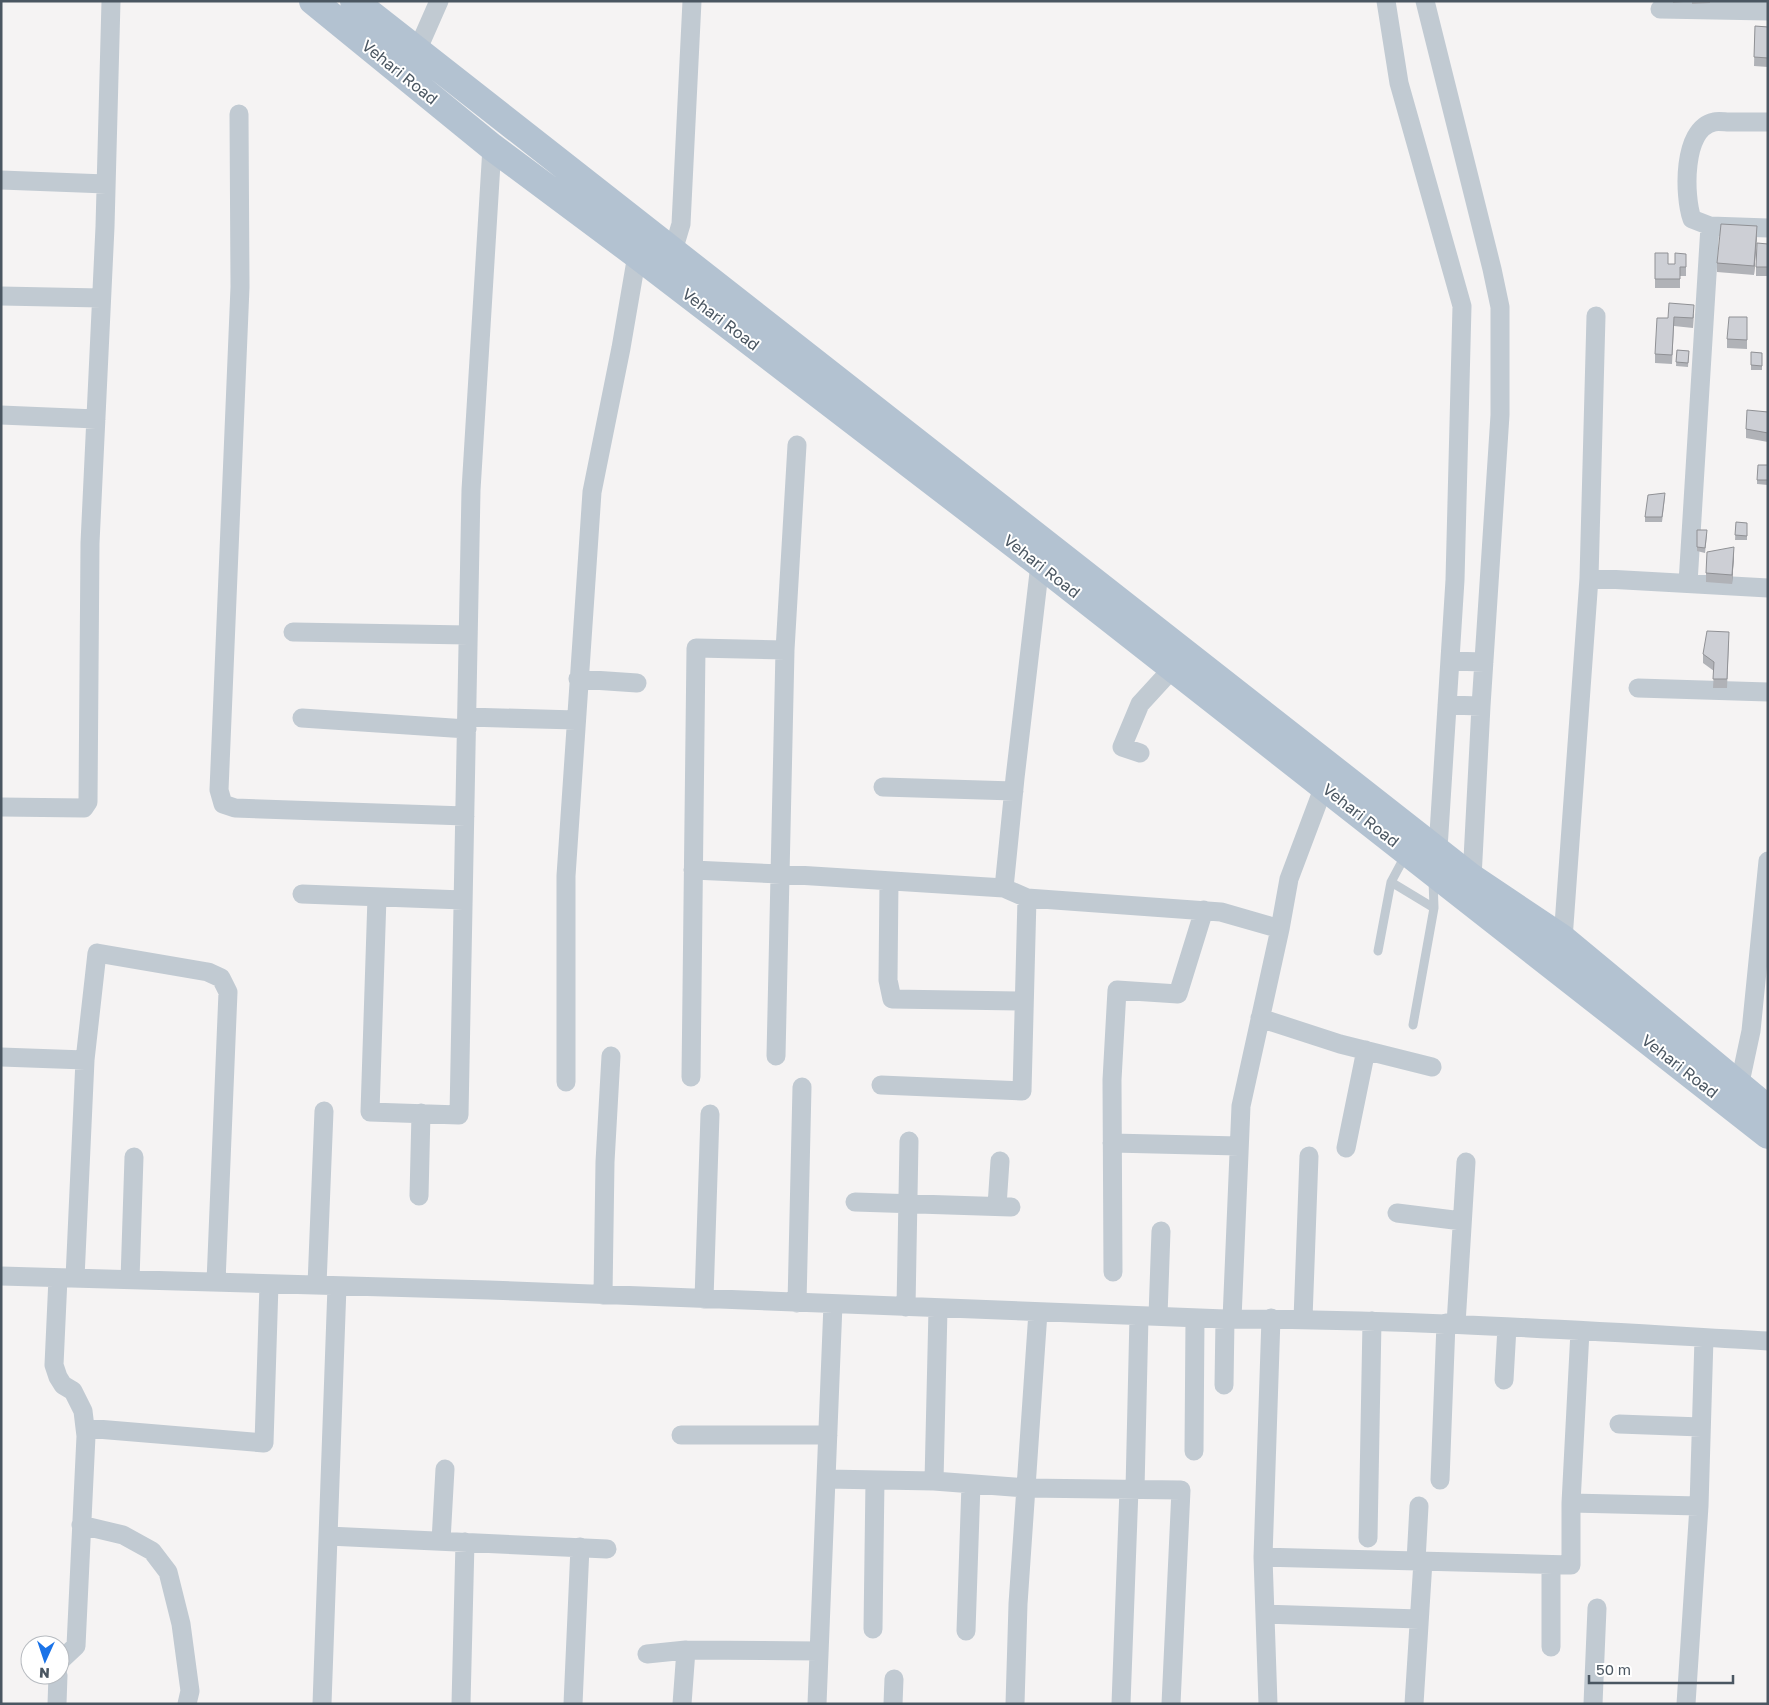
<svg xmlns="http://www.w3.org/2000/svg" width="1769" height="1705" viewBox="0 0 1769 1705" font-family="'Golos Text',sans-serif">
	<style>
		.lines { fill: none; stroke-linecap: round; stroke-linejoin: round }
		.lane { stroke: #c1cad2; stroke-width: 9 }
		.street { stroke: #c1cad2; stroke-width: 19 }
		.primary { stroke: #b3c2d1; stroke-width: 28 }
		.wall { fill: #b0b2b7 }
		.shaded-wall { fill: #909195 }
		.building { fill: #cdcfd5; stroke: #909195 }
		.labels { text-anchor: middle; stroke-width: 4; stroke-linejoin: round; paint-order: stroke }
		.street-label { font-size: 16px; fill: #4a5661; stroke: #fff }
	</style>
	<rect width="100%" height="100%" fill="#f5f3f3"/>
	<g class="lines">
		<path class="lane" d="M1391 882 1434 908
			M1378 951 1391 882 1406 854
			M1413 1025 1434 908 1433 880"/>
		<path class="street" d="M1386 1 1399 83 1462 306 1455 580 1438 849 1440 858
			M1425 1 1492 269 1500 307V415L1481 706 1472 878 1466 885
			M1660 9 1768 11
			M417 51 439 1
			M239 114 240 287 219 790 223 804 235 808 465 816
			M1768 122C1755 122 1742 122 1729 122 1725 122 1718 121 1714 122 1682 129 1684 196 1692 219L1710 226 1768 228
			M1 180 106 184
			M673 251 681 224 692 1
			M1 296 101 298
			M1 415 96 419
			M1589 578 1768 588
			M1688 583 1710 226
			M293 632 468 635
			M1450 661 1484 662
			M578 679 637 683
			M1638 688 1768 692
			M1447 705 1481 706
			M467 717 576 720
			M302 718 467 729
			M1140 753 1122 747 1140 704 1173 668
			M883 787 1014 791
			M1 807 84 808 88 802 90 543 105 227 111 1
			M693 870 781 874 1004 888 1027 898 1221 912 1280 929
			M889 881 888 980 892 999 1024 1001
			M1004 888 1015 778 1040 564
			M302 894 463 900
			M377 897 370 1112 459 1115 471 490 492 147
			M1563 939 1589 578 1596 316
			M1260 1018 1340 1044 1432 1067
			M776 1056 785 650 797 445
			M1 1057 85 1060
			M691 1077 696 648 785 650
			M566 1082V876L592 492 621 348 637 255
			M881 1085 1022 1091 1027 898
			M1739 1087 1751 1031 1768 861
			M1112 1143 1239 1146
			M1346 1148 1366 1050
			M419 1196 421 1113
			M855 1202 1011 1207
			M997 1206 1000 1161
			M1397 1213 1462 1221
			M1113 1272 1112 1080 1117 990 1178 994 1204 910
			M1 1276 489 1290 1225 1319C1406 1319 1587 1331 1768 1341
			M58 1278 54 1365 58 1377 63 1385 73 1391 83 1411 86 1436 76 1646 60 1661
			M75 1278 85 1060 97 953 208 972 221 978 228 992 216 1282
			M130 1280 134 1157
			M317 1285 324 1111
			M603 1295 605 1162 611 1056
			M704 1299 710 1114
			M797 1303 802 1087
			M906 1307 909 1141
			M1158 1316 1161 1231
			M1232 1319 1241 1106 1280 929 1289 879 1324 786
			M1303 1319 1309 1156
			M1456 1324 1466 1162
			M1504 1380 1507 1327
			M1224 1385 1225 1319
			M1619 1424 1701 1427
			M85 1428 264 1443 269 1284
			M681 1435H828
			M1194 1451 1195 1318
			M827 1479 934 1481 938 1309
			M1440 1480 1446 1323
			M934 1481 1026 1488 1181 1490 1171 1704
			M1135 1489 1139 1316
			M1571 1503 1699 1506
			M81 1525 123 1535 152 1551 168 1572 181 1624 190 1691 187 1704
			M328 1536 607 1549
			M1368 1538 1372 1321
			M441 1541 445 1469
			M1263 1557 1571 1565V1503L1580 1331
			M1416 1561 1419 1506
			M1551 1565V1647
			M1265 1614 1419 1619
			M873 1629 875 1480
			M966 1631 971 1484
			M647 1654 686 1650 819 1651
			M57 1704 58 1675
			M322 1704 337 1286
			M461 1704 465 1542
			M573 1704 580 1547
			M682 1704 686 1650
			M817 1704 833 1304
			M893 1704 894 1679
			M1015 1704 1018 1604 1038 1312
			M1121 1704 1129 1489
			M1268 1704 1263 1557 1271 1318
			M1414 1704 1423 1561
			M1593 1704 1597 1608
			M1686 1704 1699 1506 1704 1338"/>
		<path class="primary" d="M313 1 492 147 637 255 1040 564 1768 1135
			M354 1 1472 878 1563 939 1768 1109"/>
	</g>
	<path class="wall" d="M1673 1H1683V2L1673 3Z
		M1692 1H1710V3L1692 4Z
		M1755 26 1768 27V67L1754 66Z
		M1757 235 1754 275 1717 272V263Z
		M1768 244V276H1756V267Z
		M1655 253 1668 264H1675L1686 254V276H1680V288H1655Z
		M1694 314 1693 328 1674 326 1672 364 1655 363V354L1668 318Z
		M1747 326V349L1727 348V339Z
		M1677 350 1689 351 1688 367 1676 366Z
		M1751 352 1762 353V370H1751Z
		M1768 412V442L1746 438V429Z
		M1768 465V485L1757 484V480Z
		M1665 497 1662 522H1645V517Z
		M1736 522 1747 523V540H1735Z
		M1697 530 1707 535 1705 553 1697 551Z
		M1734 556 1732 584 1706 582V573Z
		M1729 641 1727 688H1713L1714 671 1703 663V654Z"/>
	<path class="shaded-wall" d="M1757 226V235L1754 275V266Z
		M1734 547V556L1732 584V575Z"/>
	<path class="building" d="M1755 26 1768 27V58L1754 57Z
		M1721 224 1757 226 1754 266 1717 263Z
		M1757 243 1768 244V267H1756Z
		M1655 253H1668V264H1675V253L1686 254V267H1680V279H1655Z
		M1669 303 1694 305 1693 318 1674 317 1672 355 1655 354 1657 318H1668Z
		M1729 317H1747V340L1727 339Z
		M1677 350 1689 351 1688 363 1676 362Z
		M1751 352 1762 353V366L1751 365Z
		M1747 410 1768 412V433L1746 429Z
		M1758 465H1768V480H1757Z
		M1665 493 1662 517H1645L1648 495Z
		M1736 522 1747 523V536L1735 535Z
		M1697 530H1707L1705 548 1697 547Z
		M1734 547 1732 575 1706 573 1707 552Z
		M1707 631 1729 632 1727 679H1713L1714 662 1703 654Z"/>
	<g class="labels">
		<g class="street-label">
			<text transform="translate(400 72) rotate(39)" y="6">Vehari Road</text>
			<text transform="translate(721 319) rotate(37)" y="6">Vehari Road</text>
			<text transform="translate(1042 566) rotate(38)" y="6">Vehari Road</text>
			<text transform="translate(1361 815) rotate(38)" y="6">Vehari Road</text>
			<text transform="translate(1680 1066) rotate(38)" y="6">Vehari Road</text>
		</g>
	</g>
	<rect width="1769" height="1705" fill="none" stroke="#4a5661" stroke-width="5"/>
	<g transform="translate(45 1660) rotate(183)"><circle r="24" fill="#ffffff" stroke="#b7bbc0"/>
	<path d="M0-4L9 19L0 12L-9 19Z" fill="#1a73e8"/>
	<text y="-8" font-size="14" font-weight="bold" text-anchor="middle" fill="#4a5661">N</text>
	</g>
	<path d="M1589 1675v8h144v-8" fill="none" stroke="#4a5661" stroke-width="2.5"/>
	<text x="1596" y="1675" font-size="15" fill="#4a5661" stroke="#ffffff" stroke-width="4" paint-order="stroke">50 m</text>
</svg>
